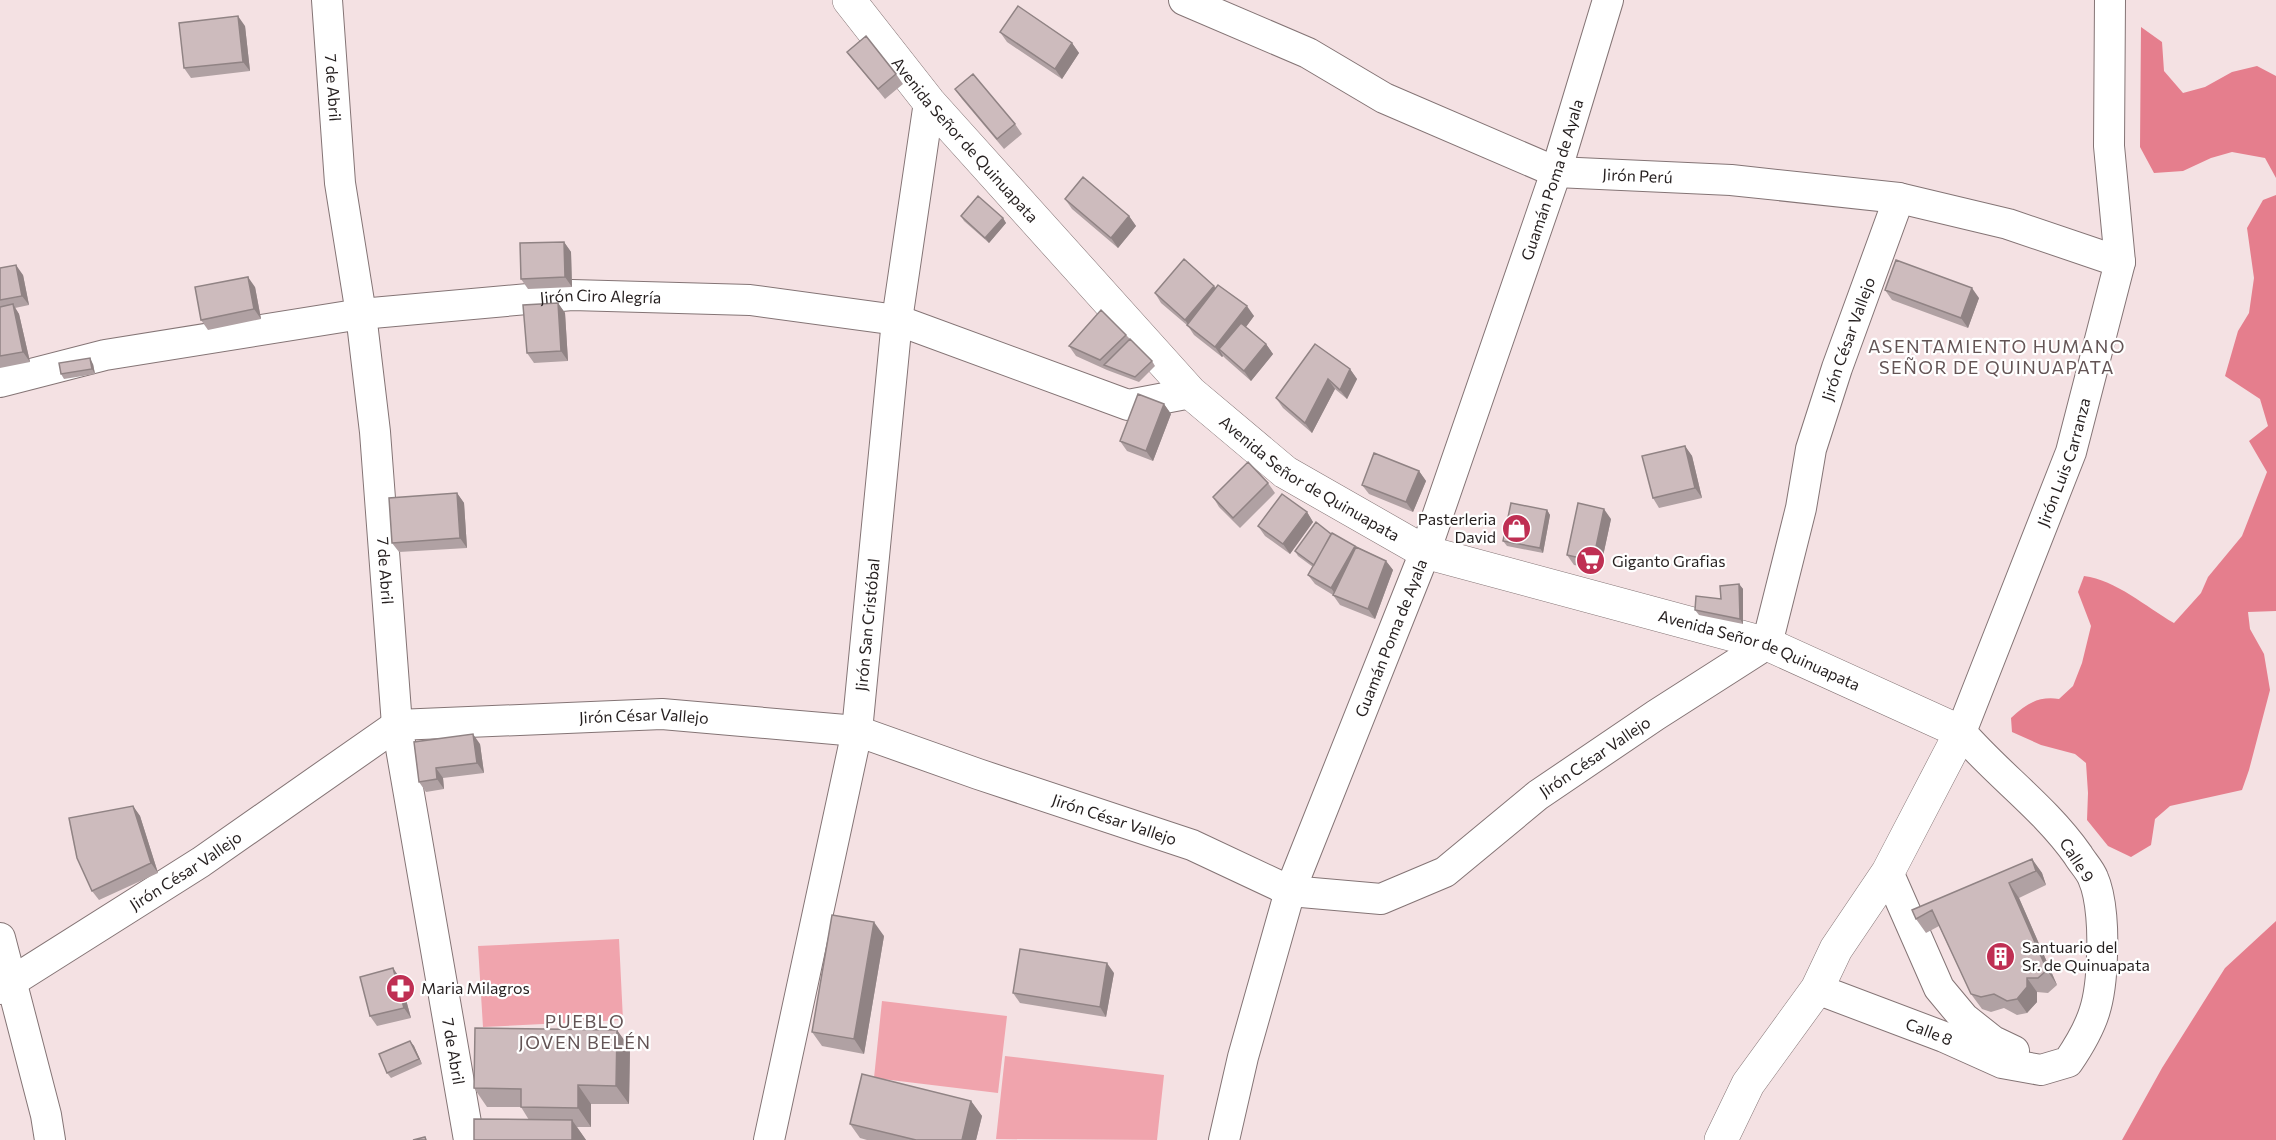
<svg xmlns="http://www.w3.org/2000/svg" width="2276" height="1140" viewBox="0 0 2276 1140" font-family="Commissioner,sans-serif">
	<style>
		.green { fill: #f0a4ad }
		.forest { fill: #e57e8d }
		.lines { fill: none; stroke-linecap: round; stroke-linejoin: round }
		.street-casing { stroke: #847475; stroke-width: 32 }
		.secondary-casing { stroke: #847475; stroke-width: 34 }
		.street { stroke: #fff; stroke-width: 30 }
		.secondary { stroke: #fff; stroke-width: 33 }
		.wall { fill: #b0a1a3 }
		.shaded-wall { fill: #908384 }
		.building { fill: #cdbbbd; stroke: #908384; stroke-width: 1.5 }
		.labels { text-anchor: middle; stroke-width: 4.5; stroke-linejoin: round; paint-order: stroke }
		.street-label { font-size: 16px; fill: #251f1f; stroke: #fff }
		.poi-label { font-size: 16px; fill: #251f1f; stroke: #fff; text-anchor: start }
		.neighbourhood-label { font-size: 18px; letter-spacing: 1.5px; fill: #635455; stroke: #fff }
	</style>
	<rect width="100%" height="100%" fill="#f4e1e3"/>
	<path class="green" d="M619 939 623 1020 483 1027 478 946Z
		M882 1001 1007 1016 998 1093 874 1078Z
		M1005 1056 1164 1075 1157 1140 996 1139Z"/>
	<path class="forest" d="M2141 27 2162 42 2164 71 2183 93 2205 87 2232 72 2257 66 2276 76V178L2265 158 2232 152 2211 158 2183 171 2154 173 2140 147Z
		M2276 195V611L2248 612 2250 629 2264 654 2270 690 2249 770 2242 790 2170 806 2155 819 2151 845 2131 857 2108 846 2087 820 2088 793 2086 763 2075 754 2041 745 2012 732 2011 718C2026 704 2038 696 2059 699L2073 686 2082 663 2091 626 2078 592 2084 576C2116 580 2146 607 2174 623L2201 593 2208 577 2242 536 2267 472 2249 441 2268 426 2260 399 2225 376 2238 331 2249 313 2254 278 2247 228 2263 200Z
		M2276 921V1140H2122L2162 1068 2225 968Z"/>
	<g class="lines">
		<defs>
			<g id="street">
				<path id="s1" d="M327 0 340 183 361 314 375 432 397 725 469 1140"/>
				<path id="s2" d="M1184 0 1308 53 1384 98 1556 172 1731 180 1899 198 2008 224 2120 262"/>
				<path id="s3" d="M0 382 105 355 361 314 572 295 750 300 897 320 1128 405 1191 393"/>
				<path d="M1888 872 1939 988 1964 1018 1993 1041 2014 1051"/>
				<path d="M0 938 46 1115 50 1140"/>
				<path id="s4" d="M0 989 201 862 397 725 662 714 857 731 978 774 1192 845 1290 891 1381 899 1445 872 1538 795 1656 715 1767 644 1801 508 1811 449 1837 368 1899 198"/>
				<path id="s5" d="M1817 989 1944 1037 2002 1063 2041 1070 2068 1062C2094 1024 2101 1002 2102 955 2103 934 2102 898 2093 878 2090 870 2082 862 2078 855 2045 808 1998 775 1961 732L2071 452 2120 262 2109 146 2110 0"/>
				<path id="s6" d="M769 1140 857 731 897 320 929 102"/>
				<path id="s7" d="M1224 1140 1243 1057 1290 891 1425 552 1556 172 1608 0"/>
			</g>
			<g id="secondary">
				<path id="s8" d="M849 0 929 102 1191 393 1285 472 1425 552 1767 644 1961 732 1888 872 1836 949 1817 989 1748 1084 1721 1140"/>
			</g>
		</defs>
		<use href="#street" class="street-casing"/>
		<use href="#secondary" class="secondary-casing"/>
		<use href="#street" class="street"/>
		<use href="#secondary" class="secondary"/>
	</g>
	<path class="wall" d="M245 26 250 71 191 78 184 68Z
		M1000 32 1072 43 1079 53 1062 79 1007 42Z
		M847 52 896 74 903 84 885 99Z
		M955 89 1015 124 1022 134 1004 149 962 99Z
		M1065 199 1129 216 1136 226 1118 248 1072 209Z
		M961 216 1003 218 1006 223 989 243 964 221Z
		M564 242 571 252 572 287 528 289 521 279Z
		M0 268 23 275 29 305 15 308 19 314 30 362 0 368Z
		M255 287 261 319 208 330 201 320Z
		M1216 288 1254 316 1246 327 1266 344 1273 354 1251 381 1226 359 1223 356 1222 357 1194 335 1188 326 1161 303 1155 293Z
		M1885 290 1979 298 1968 328 1892 300Z
		M558 303 565 313 568 361 534 363 527 353Z
		M1126 335 1152 361 1155 366 1139 382 1107 370 1076 356 1069 346Z
		M93 364 95 374 64 379 61 374Z
		M1350 369 1357 379 1347 399 1335 389 1312 433 1283 408 1276 398Z
		M1164 404 1171 414 1153 461 1127 451 1120 441Z
		M1685 446 1692 456 1702 498 1659 508 1653 498Z
		M1419 471 1426 481 1413 512 1369 494 1362 485Z
		M1268 483 1275 493 1240 528 1219 507 1213 497Z
		M457 493 464 503 467 548 399 552 392 543Z
		M1547 510 1550 515 1543 553 1507 546 1503 541Z
		M1307 512 1313 522 1290 554 1265 536 1258 526Z
		M1611 519 1600 570 1574 565 1567 555Z
		M1331 534 1386 561 1393 570 1375 619 1340 605 1333 595 1315 584 1308 575 1313 567 1298 556 1295 551Z
		M1739 584 1743 589V624L1699 615 1695 610 1721 599Z
		M414 742 480 744 484 773 443 778 444 789 426 792 419 782Z
		M133 806 140 816 158 873 99 900 92 891Z
		M2032 859 2042 873 2046 885 2019 898 2057 985 2048 993 2037 992V1002L2027 1013 2017 1015 2004 1008 1991 1012 1982 1009 1971 994 1939 926 1926 933 1916 919Z
		M884 936 864 1054 822 1046 812 1032Z
		M1114 973 1106 1017 1020 1003 1013 993Z
		M400 978 411 1018 377 1026 370 1016Z
		M410 1041 414 1046 422 1064 391 1078 387 1073Z
		M630 1048 629 1104H591V1127H577L586 1140H474L529 1120 521 1107H487L474 1088Z
		M971 1101 982 1116 976 1140H867L860 1138 850 1124Z"/>
	<path class="shaded-wall" d="M238 16 245 26 250 71 243 62Z
		M1072 43 1079 53 1062 79 1055 69Z
		M1129 216 1136 226 1118 248 1111 238Z
		M1003 218 1006 223 989 243 985 238Z
		M564 242 571 252 572 287 565 277Z
		M16 265 23 275 29 305 22 296Z
		M248 277 255 287 261 319 254 309Z
		M1214 286 1221 296 1192 330 1185 320Z
		M1972 288 1979 298 1968 328 1961 318Z
		M558 303 565 313 568 361 561 351Z
		M13 304 19 314 30 362 23 352Z
		M1247 306 1254 316 1225 355 1219 349 1223 356 1222 357 1215 347Z
		M1266 344 1273 354 1251 381 1244 371Z
		M90 358 93 364 95 374 92 369Z
		M1350 369 1357 379 1347 399 1340 390Z
		M1328 379 1335 389 1312 433 1305 423Z
		M1164 404 1171 414 1153 461 1146 451Z
		M1685 446 1692 456 1702 498 1695 488Z
		M1419 471 1426 481 1413 512 1406 502Z
		M457 493 464 503 467 548 460 538Z
		M1604 509 1611 519 1600 570 1593 561Z
		M1547 510 1550 515 1543 553 1540 548Z
		M1307 512 1313 522 1290 554 1283 544Z
		M1355 546 1362 556 1338 598 1331 588Z
		M1386 561 1393 570 1375 619 1368 609Z
		M1739 584 1743 589V624L1740 619Z
		M473 734 480 744 484 773 477 763Z
		M436 768 443 778 444 789 437 779Z
		M133 806 140 816 158 873 151 863Z
		M2032 859 2042 873 2046 885 2036 871Z
		M2009 883 2019 898 2057 985 2047 970Z
		M874 922 884 936 864 1054 854 1039Z
		M1107 963 1114 973 1106 1017 1100 1007Z
		M393 968 400 978 411 1018 404 1008Z
		M2027 978 2037 992V1002L2027 1013 2017 999Z
		M617 1030 630 1048 629 1104 616 1086Z
		M410 1041 414 1046 422 1064 419 1059Z
		M578 1085 591 1104V1127L578 1108Z
		M971 1101 982 1116 976 1140H962Z
		M572 1120 586 1140H572Z"/>
	<path class="building" d="M1018 6 1072 43 1055 69 1000 32Z
		M238 16 243 62 184 68 179 23Z
		M866 36 896 74 878 89 847 52Z
		M973 74 1015 124 997 139 955 89Z
		M1083 177 1129 216 1111 238 1065 199Z
		M978 196 1003 218 985 238 961 216Z
		M564 242 565 277 521 279 520 243Z
		M1184 259 1214 286 1185 320 1155 293Z
		M1896 260 1972 288 1961 318 1885 290Z
		M16 265 22 296 0 300V268Z
		M248 277 254 309 201 320 195 287Z
		M1218 285 1247 306 1215 347 1187 325Z
		M558 303 561 351 527 353 523 305Z
		M13 304 23 352 0 356V307Z
		M1101 310 1126 335 1100 360 1069 346Z
		M1241 323 1266 344 1244 371 1219 349Z
		M1130 339 1152 361 1135 377 1104 365Z
		M1315 344 1350 369 1340 390 1328 379 1305 423 1276 398Z
		M90 358 92 369 61 374 59 363Z
		M1138 394 1164 404 1146 451 1120 441Z
		M1685 446 1695 488 1653 498 1642 456Z
		M1374 453 1419 471 1406 502 1362 485Z
		M1248 462 1268 483 1233 518 1213 497Z
		M457 493 460 538 392 543 389 498Z
		M1282 494 1307 512 1283 544 1258 526Z
		M1511 503 1547 510 1540 548 1503 541Z
		M1578 503 1604 509 1593 561 1567 555Z
		M1316 522 1331 534 1314 565 1295 551Z
		M1332 533 1355 546 1331 588 1308 575Z
		M1356 547 1386 561 1368 609 1333 595Z
		M1739 584 1740 619 1695 610 1696 596 1721 599 1720 586Z
		M473 734 477 763 436 768 437 779 419 782 414 742Z
		M133 806 151 863 92 891 77 858 69 818Z
		M2032 859 2036 871 2009 883 2047 970 2038 978H2027V987L2017 999 2007 1001 1994 994 1981 997 1971 994 1932 910 1916 919 1912 910Z
		M832 915 874 922 854 1039 812 1032Z
		M1020 949 1107 963 1100 1007 1013 993Z
		M393 968 404 1008 370 1016 360 977Z
		M475 1028 617 1030 616 1086 578 1085V1108L521 1107V1089L474 1088Z
		M410 1041 419 1059 387 1073 379 1054Z
		M862 1074 971 1101 962 1140H916L850 1124Z
		M474 1119 572 1120V1140H474Z
		M425 1137 426 1140H413Z"/>
	<defs>
		<symbol id="shop-disc" viewBox="-11 -11 22 22"><circle r="9.5" fill="#bf2f53" stroke="#fff"/><path d="M-5-2.5h2.3a2.7 3.5 0 0 1 5.4 0H5L5.5 6h-11ZM-1.5-2.5h3a1.5 2.3 0 0 0-3 0Z" fill="#fff"/></symbol>
		<symbol id="supermarket-disc" viewBox="-11 -11 22 22"><circle r="9.5" fill="#bf2f53" stroke="#fff"/><path d="M-6-5.5h2.5l.6 2H6L4.5 2H-2.5L-4.4-4H-6ZM-1.5 3.2a1.3 1.3 0 1 0 .1 0ZM3 3.2a1.3 1.3 0 1 0 .1 0Z" fill="#fff"/></symbol>
		<symbol id="building-disc" viewBox="-11 -11 22 22"><circle r="9.5" fill="#bf2f53" stroke="#fff"/><path d="M-4-6H4V6H1V3H-1V6H-4ZM-2.5-4.3h1.7v1.8h-1.7ZM.8-4.3h1.7v1.8H.8ZM-2.5-1h1.7V.8h-1.7ZM.8-1h1.7V.8H.8Z" fill="#fff"/></symbol>
		<symbol id="pharmacy-disc" viewBox="-11 -11 22 22"><circle r="9.5" fill="#bf2f53" stroke="#fff"/><path d="M-2-6h4v4h4v4h-4v4h-4v-4h-4v-4h4Z" fill="#fff"/></symbol>
	</defs>
	<g fill-rule="evenodd">
		<use href="#shop-disc" x="1500" y="512" width="33" height="33"/>
		<use href="#supermarket-disc" x="1574" y="544" width="33" height="33"/>
		<use href="#building-disc" x="1984" y="940" width="33" height="33"/>
		<use href="#pharmacy-disc" x="384" y="972" width="33" height="33"/>
	</g>
	<g class="labels">
		<g class="street-label">
			<text dy="6" stroke="none"><textPath href="#s1" startOffset="88">7 de Abril</textPath></text>
			<text dy="6" stroke="none"><textPath href="#s8" startOffset="182">Avenida Señor de Quinuapata</textPath></text>
			<text dy="6" stroke="none"><textPath href="#s2" startOffset="492">Jirón Perú</textPath></text>
			<text dy="6" stroke="none"><textPath href="#s7" startOffset="1016">Guamán Poma de Ayala</textPath></text>
			<text dy="6" stroke="none"><textPath href="#s3" startOffset="608">Jirón Ciro Alegría</textPath></text>
			<text dy="6" stroke="none"><textPath href="#s4" startOffset="2272">Jirón César Vallejo</textPath></text>
			<text dy="6" stroke="none"><textPath href="#s5" startOffset="946">Jirón Luis Carranza</textPath></text>
			<text dy="6" stroke="none"><textPath href="#s8" startOffset="668">Avenida Señor de Quinuapata</textPath></text>
			<text dy="6" stroke="none"><textPath href="#s1" startOffset="574">7 de Abril</textPath></text>
			<text dy="6" stroke="none"><textPath href="#s6" startOffset="525">Jirón San Cristóbal</textPath></text>
			<text dy="6" stroke="none"><textPath href="#s7" startOffset="530">Guamán Poma de Ayala</textPath></text>
			<text dy="6" stroke="none"><textPath href="#s8" startOffset="1154">Avenida Señor de Quinuapata</textPath></text>
			<text dy="6" stroke="none"><textPath href="#s4" startOffset="724">Jirón César Vallejo</textPath></text>
			<text dy="6" stroke="none"><textPath href="#s4" startOffset="1750">Jirón César Vallejo</textPath></text>
			<text dy="6" stroke="none"><textPath href="#s4" startOffset="1210">Jirón César Vallejo</textPath></text>
			<text transform="translate(2077 860) rotate(57)" y="6">Calle 9</text>
			<text dy="6" stroke="none"><textPath href="#s4" startOffset="220">Jirón César Vallejo</textPath></text>
			<text dy="6" stroke="none"><textPath href="#s5" startOffset="120">Calle 8</textPath></text>
			<text dy="6" stroke="none"><textPath href="#s1" startOffset="1060">7 de Abril</textPath></text>
		</g>
		<g class="poi-label">
			<text x="1496" y="525" text-anchor="end">Pasterleria<tspan x="1496" dy="18">David</tspan></text>
			<text x="1612" y="567">Giganto Grafias</text>
			<text x="2022" y="953">Santuario del<tspan x="2022" dy="18">Sr. de Quinuapata</tspan></text>
			<text x="421" y="994">Maria Milagros</text>
		</g>
		<g class="neighbourhood-label">
			<text x="1997" y="353">ASENTAMIENTO HUMANO<tspan x="1997" dy="21">SEÑOR DE QUINUAPATA</tspan></text>
			<text x="585" y="1028">PUEBLO<tspan x="585" dy="21">JOVEN BELÉN</tspan></text>
		</g>
	</g>
</svg>
